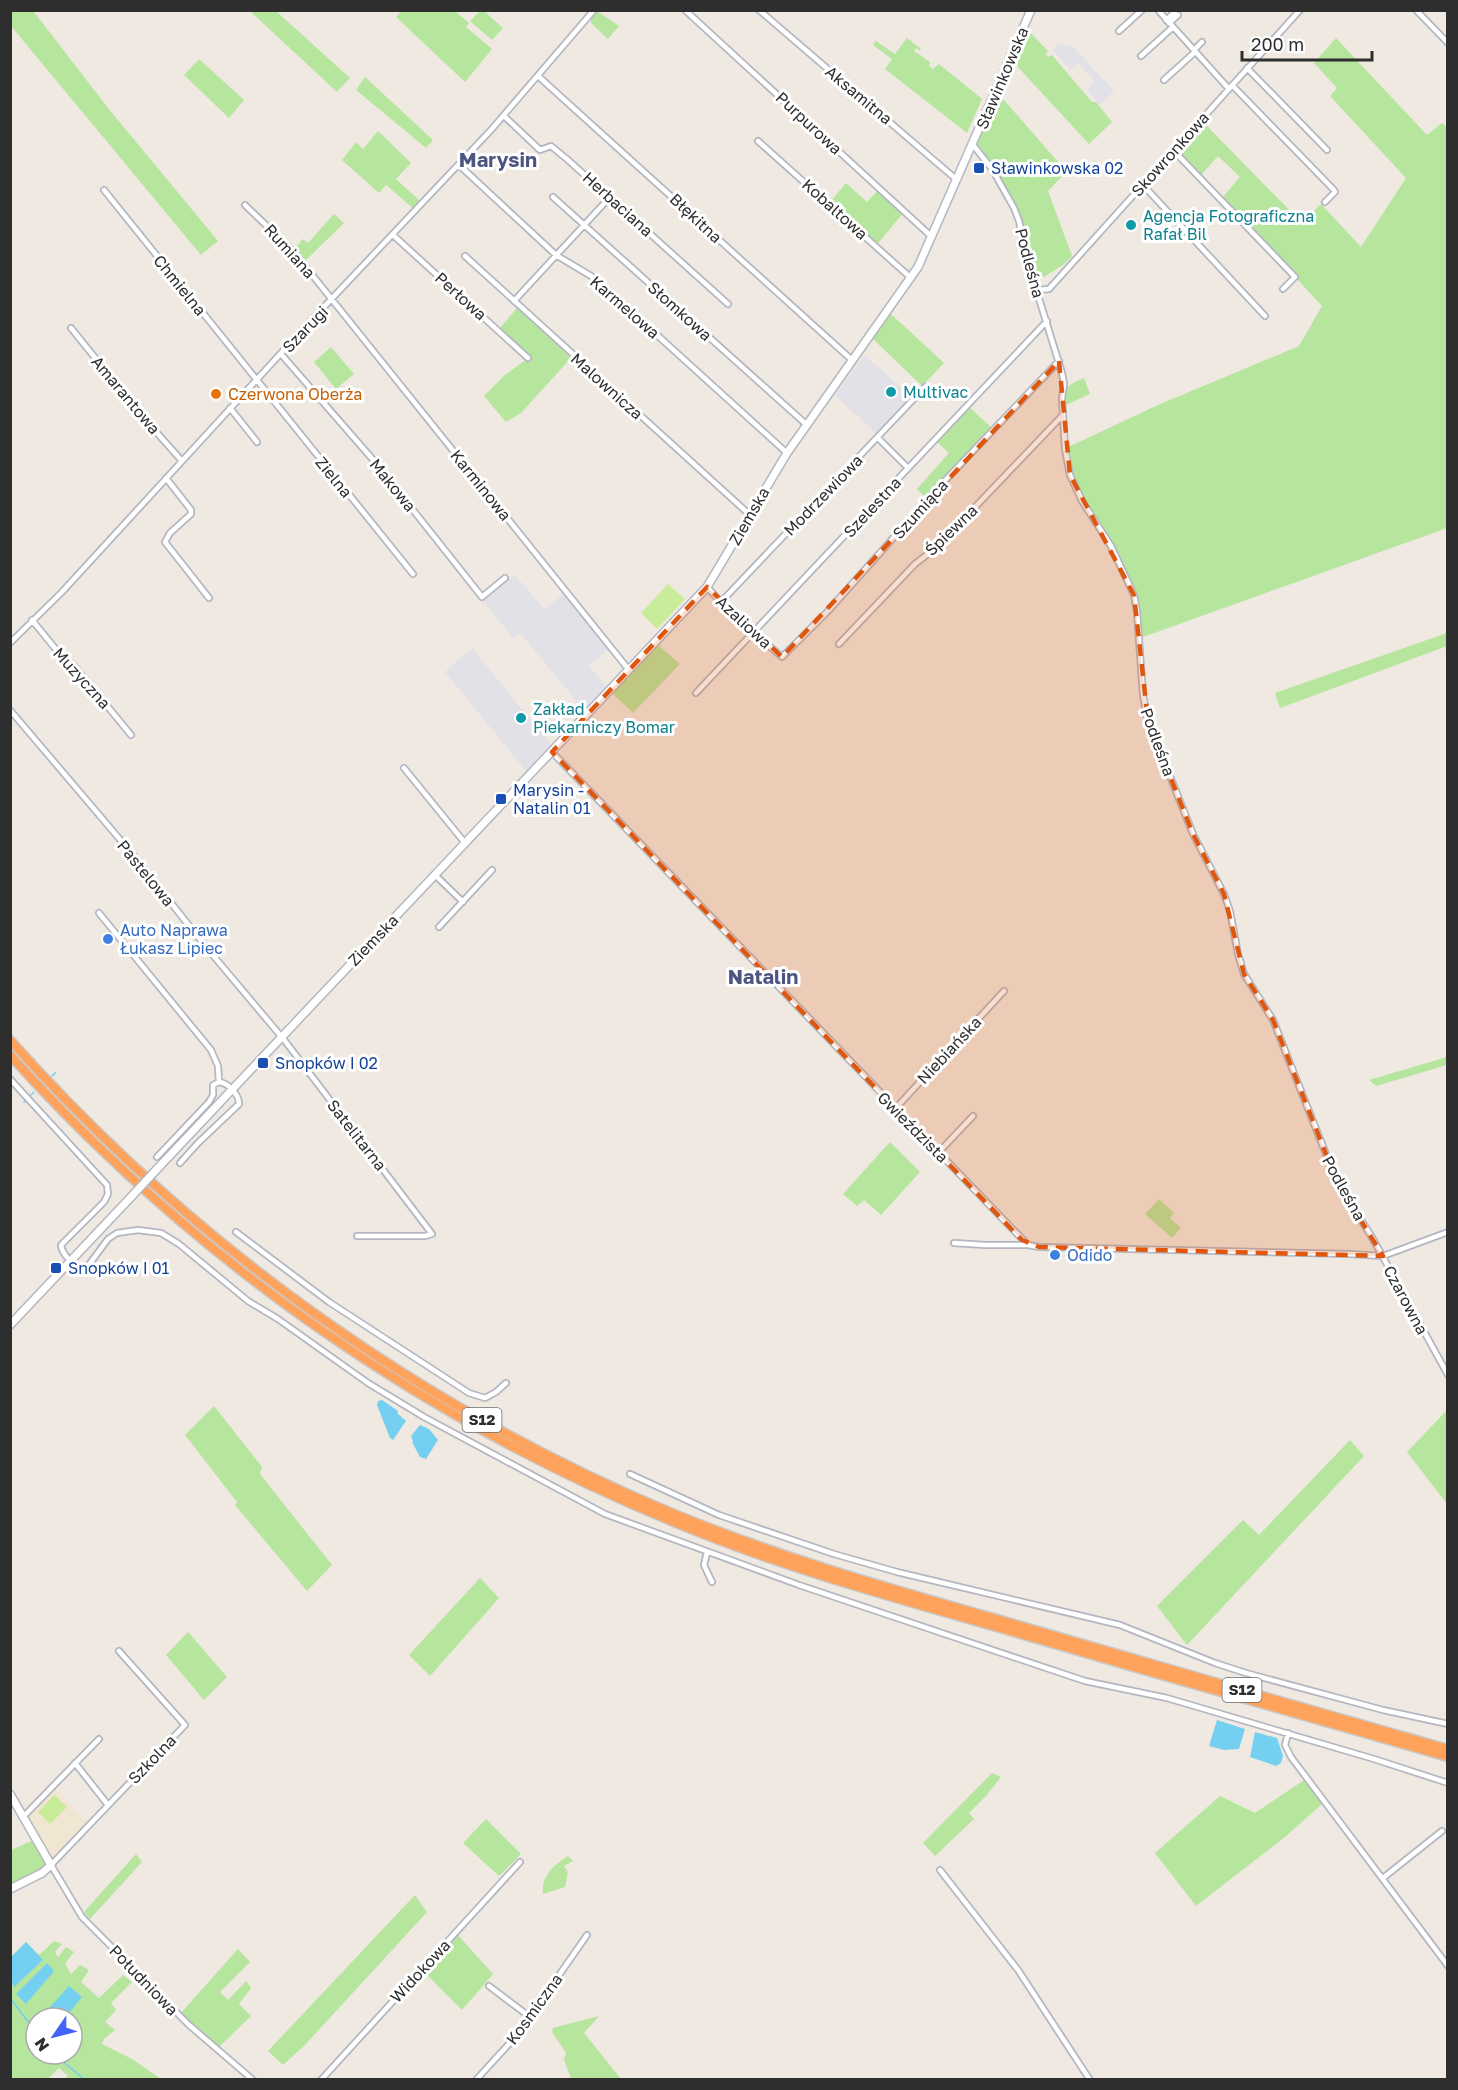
<svg xmlns="http://www.w3.org/2000/svg" width="1458" height="2090" viewBox="0 0 1458 2090" font-family="'Golos Text',sans-serif">
	<style>
		.industrial { fill: #e3e1e8 }
		.education { fill: #f0e6d1 }
		.green { fill: #b6e59e; fill-rule: evenodd }
		.pitch { fill: #c9ec9a }
		.water { fill: #75cff0 }
		.lines { fill: none; stroke-linecap: round; stroke-linejoin: round }
		.stream { stroke: #75cff0; stroke-width: 1.5 }
		.street-casing { stroke: #b4b7c1; stroke-width: 8 }
		.secondary-casing { stroke: #b4b7c1; stroke-width: 10 }
		.highway-casing { stroke: #c9c9c9; stroke-width: 11 }
		.street { stroke: #fff; stroke-width: 4.5 }
		.secondary { stroke: #fff; stroke-width: 7 }
		.highway { stroke: #ffa35c; stroke-width: 8 }
		.secondary-bridge-casing { stroke: #b4b7c1; stroke-width: 10; stroke-linecap: butt }
		.secondary-bridge { stroke: #fff; stroke-width: 7 }
		.marked { fill: #df570e; fill-opacity: 0.2; stroke: #df570e; stroke-width: 4.5; stroke-dasharray: 12 8; stroke-linejoin: round }
		.transit-dot { fill: #1a4fb4; stroke: #fff; stroke-width: 2 }
		.culture-dot { fill: #0f9aa8; stroke: #fff; stroke-width: 2 }
		.food-dot { fill: #e8710a; stroke: #fff; stroke-width: 2 }
		.shop-dot { fill: #3f7fe0; stroke: #fff; stroke-width: 2 }
		.labels { text-anchor: middle; stroke-width: 6; stroke-linejoin: round; paint-order: stroke }
		.shield { fill: #fff; stroke: #6d6d6d; stroke-width: 1.5 }
		.shield-label { font-size: 15px; font-weight: bold; fill: #2e2e2e }
		.street-label { font-size: 16px; fill: #2e2e2e; stroke: #fff }
		.transit-label { font-size: 16px; fill: #164399; stroke: #fff; text-anchor: start }
		.culture-label { font-size: 16px; fill: #0d838f; stroke: #fff; text-anchor: start }
		.food-label { font-size: 16px; fill: #c56008; stroke: #fff; text-anchor: start }
		.shop-label { font-size: 16px; fill: #366cbe; stroke: #fff; text-anchor: start }
		.quarter-label { font-size: 20px; font-weight: bold; fill: #4d5680; stroke: #fff }
	</style>
	<rect width="100%" height="100%" fill="#efe9e1"/>
	<path class="industrial" d="M1058 43 1072 46 1114 91 1100 105 1087 90 1094 80 1078 63 1070 70 1053 50Z
		M865 355 911 397 876 434 835 395Z
		M515 575 544 609 567 592 611 648 589 665 609 691 587 714 520 633 513 638 482 600Z
		M472 648 552 746 526 771 445 672Z"/>
	<path class="education" d="M53 1787 88 1824 52 1859 25 1816Z"/>
	<path class="green" d="M10 11 34 12 108 108 218 241 201 255 11 26Z
		M254 11H276L350 78 337 92 252 13Z
		M401 11H455L469 23 466 27 492 49 465 82 396 17Z
		M480 11H484L503 28 492 40 470 21Z
		M597 11 619 26 608 39 591 23V18Z
		M1026 28 1048 51 1046 54 1048 57 1052 55 1092 102H1096L1112 122 1089 144 1015 64 1005 84 1001 82Z
		M907 38 921 49 920 51 916 48 914 51 930 62 929 66 933 69 939 64 982 99 967 133 885 69 892 59 873 45 876 41 895 54Z
		M1336 38 1427 135 1442 123 1447 127V528L1143 637C1139 610 1133 586 1121 561 1106 531 1079 504 1071 472 1069 464 1068 456 1066 448L1158 405 1299 346 1322 306 1222 198 1240 177 1218 156 1201 175 1179 151 1204 123 1302 223 1321 204 1361 247 1406 178 1330 96 1337 88 1314 63Z
		M199 59 244 100 229 118 184 75Z
		M365 77 433 140 426 148 356 90Z
		M998 94 1001 96 999 101 1004 100 1059 163 1058 165 1067 171 1048 191 1072 256 1063 265 1039 280 1036 279C1028 256 1026 230 1016 207 1007 183 988 165 977 143L993 107 996 108 997 105 993 104Z
		M378 131 411 163 396 179 422 203 415 210 386 185 379 193 342 160 356 142 363 149Z
		M846 183 867 202 878 190 903 213 876 246 840 213 842 211 831 201Z
		M334 214 344 223 303 263 293 251 303 239 308 243Z
		M517 308 571 358 521 413 506 422 484 396 505 375 527 359 499 329Z
		M891 314 944 363 922 386 873 339Z
		M331 347 354 374 336 389 314 362Z
		M1084 378 1090 394 1064 406C1065 386 1066 386 1084 378Z
		M969 407 991 427 926 498 917 489 949 453 937 442Z
		M1447 633V646L1280 708 1275 693Z
		M658 645 680 664 633 713 612 693Z
		M10 1044 172 1205 170 1207 107 1150 22 1062 11 1050Z
		M1447 1057V1065L1376 1086 1369 1080Z
		M890 1142 920 1172 881 1215 864 1200 857 1206 843 1194Z
		M1159 1199 1174 1213 1170 1218 1181 1228 1172 1238 1145 1214Z
		M214 1406 262 1467 260 1474 332 1565 307 1591 235 1505 237 1502 185 1435Z
		M1447 1410V1504L1407 1452Z
		M1350 1440 1364 1456 1187 1645 1157 1606 1243 1520 1259 1535Z
		M480 1578 499 1598 430 1676 409 1655Z
		M188 1632 227 1677 204 1700 166 1655Z
		M992 1773 1001 1777 986 1796 969 1813 974 1819 935 1856 923 1843Z
		M1304 1780 1323 1803 1285 1837 1196 1906 1155 1853 1220 1796 1255 1813Z
		M486 1819 521 1854 499 1876 463 1843Z
		M34 1840 47 1862V1866L11 1885V1850Z
		M136 1854 142 1862 90 1919 84 1912Z
		M568 1856 573 1861 564 1866 568 1872 565 1887 543 1894C541 1876 554 1865 568 1856Z
		M415 1895 427 1912 304 2046 283 2065 268 2051Z
		M456 1933 493 1974 462 2010 421 1969Z
		M54 1941 62 1944 55 1952 58 1957 66 1947 74 1952 65 1964 71 1974 80 1965 89 1970 81 1982 99 1998 123 1975 132 1982 111 2003 116 2010 105 2022 115 2030 104 2039 102 2044 132 2059 161 2079H65L68 2076 59 2068 48 2079 11 2080V1957L26 1942 39 1955ZM36 2018H72V2054H36Z
		M238 1949 250 1962 220 1992 228 2000 246 1981 251 1988 239 2004 251 2016 219 2047 180 2014Z
		M599 2016 584 2033 621 2079H571L564 2059 566 2053 552 2032 553 2028Z"/>
	<path class="pitch" d="M668 584 685 599 657 629 641 613Z
		M54 1795 67 1807 50 1824 38 1812Z"/>
	<path class="water" d="M382 1400 398 1411 397 1413 406 1421 393 1440 390 1438 377 1405 378 1401Z
		M420 1425 429 1429 438 1440 426 1459 420 1457 412 1442 413 1441 411 1436Z
		M1217 1720 1245 1729 1239 1749 1224 1750 1209 1746Z
		M1255 1732 1277 1738 1283 1756 1281 1763 1276 1766 1250 1757Z
		M26 1942 43 1960 14 1987 11 1980V1957Z
		M47 1963 54 1971 26 2004 16 1994Z
		M69 1986 82 1997 65 2018H40Z"/>
	<g class="lines">
		<path class="stream" d="M52 1076 56 1072
			M31 1095 34 1092
			M24 1102 26 1101
			M10 1998 36 2032
			M54 2054 85 2080"/>
		<defs>
			<path id="street" d="M685 10 932 237
				M759 10 957 180
				M1158 10 1229 89
				M1416 10 1448 43
				M1166 20 1175 12
				M1169 23 1178 15
				M1119 31 1142 10
				M1194 50 1202 42
				M1141 56 1173 27
				M1247 68 1327 150
				M538 76 853 361
				M1164 80 1195 52
				M1232 85 1334 190 1335 192 1325 202
				M504 116 540 150 551 146 568 160 728 304
				M758 141 911 278
				M973 145 992 169 1014 208 1019 221 1028 263 1062 373 1064 384 1062 398 1065 449 1070 475 1082 501 1111 546 1134 595 1137 612 1143 695 1148 721 1193 834 1224 894 1230 911 1238 954 1244 974 1273 1020 1337 1182 1373 1239 1448 1375
				M1173 150 1295 277 1283 289
				M459 165 556 255 591 276 613 295 787 453
				M1142 184 1265 316
				M104 190 413 574
				M553 197 807 425
				M245 205 293 251 629 670
				M393 235 528 358
				M465 256 750 515
				M1037 290 1049 289 1300 10
				M514 301 610 197
				M71 328 142 416 182 461
				M281 354 375 462 482 597 505 578
				M230 408 257 442
				M878 438 908 468
				M166 478 191 510V514L170 533 165 542 209 598
				M707 587 731 613 782 657 829 610 936 490 1059 361
				M721 602 925 387
				M32 620 58 652 76 668 131 735
				M10 643 62 592 305 327 491 130 594 10
				M839 644 915 564 937 547 1062 416
				M696 693 1047 321
				M10 710 134 856 206 947 285 1041 432 1234 425 1236H357
				M552 752 1028 1245 1039 1247 1349 1254 1383 1256 1448 1232
				M404 768 465 843
				M435 875 463 902
				M99 913 211 1050 218 1066 219 1082
				M439 927 492 870
				M10 1079 107 1185 108 1194 104 1202 61 1245C62 1255 74 1266 84 1268L88 1266 108 1239 117 1233 138 1230 161 1233 179 1244 248 1301 278 1319 368 1383 424 1417 605 1514 799 1585 1085 1681 1167 1698 1374 1759 1448 1783
				M895 1109 1004 991
				M938 1153 973 1116
				M157 1157 209 1102 213 1095V1085L219 1082C228 1083 239 1094 239 1104L198 1143 180 1163
				M236 1232 329 1302 469 1393 485 1398 496 1392 506 1383
				M954 1243 985 1245H1028
				M630 1474 719 1515 834 1554 897 1572 1120 1625 1215 1663 1246 1673 1383 1710 1448 1724
				M707 1552 704 1565 712 1582
				M119 1651 185 1725 51 1865 82 1917 189 2025 253 2080
				M1288 1733 1285 1745 1291 1757 1448 1966
				M75 1763 108 1805
				M23 1817 99 1739
				M940 1870 1018 1970 1090 2080
				M1383 1878 1442 1831
				M489 1986 530 2017
				M321 2080 520 1862
				M476 2080 508 2045 532 2014 587 1935"/>
			<path id="secondary" d="M157 1169 707 587 787 453 918 267 1031 10
				M10 1325 131 1197
				M10 1794 51 1865 42 1873 10 1889"/>
			<path id="highway" d="M10 1040C193 1245 419 1407 672 1513 783 1559 899 1591 1014 1624 1159 1666 1303 1708 1448 1749
				M10 1055C195 1261 425 1421 681 1525 785 1568 892 1597 1000 1628 1149 1672 1298 1714 1448 1757"/>
		</defs>
		<use href="#street" class="street-casing"/>
		<use href="#secondary" class="secondary-casing"/>
		<use href="#highway" class="highway-casing"/>
		<use href="#street" class="street"/>
		<use href="#secondary" class="secondary"/>
		<use href="#highway" class="highway"/>
		<defs>
			<path id="secondary-bridge" d="M131 1197 157 1169"/>
		</defs>
		<use href="#secondary-bridge" class="secondary-bridge-casing"/>
		<use href="#secondary-bridge" class="secondary-bridge"/>
	</g>
	<path class="marked" d="M1059 361 1070 475 1134 595 1148 721 1193 834 1224 894 1244 974 1273 1020 1337 1182 1383 1256 1039 1247 1022 1240 552 752 707 587 782 657Z"/>
	<g class="transit-dot">
		<rect x="973" y="162" width="12" height="12" rx="3"/>
		<rect x="495" y="793" width="12" height="12" rx="3"/>
		<rect x="257" y="1057" width="12" height="12" rx="3"/>
		<rect x="50" y="1262" width="12" height="12" rx="3"/>
	</g>
	<g class="culture-dot">
		<circle cx="1131" cy="225" r="6"/>
		<circle cx="891" cy="392" r="6"/>
		<circle cx="521" cy="718" r="6"/>
	</g>
	<circle class="food-dot" cx="216" cy="394" r="6"/>
	<g class="shop-dot">
		<circle cx="108" cy="939" r="6"/>
		<circle cx="1055" cy="1255" r="6"/>
	</g>
	<g class="labels">
		<g class="shield">
			<rect x="462.5" y="1408" width="39" height="24" rx="4.5"/>
			<rect x="1222.5" y="1678" width="39" height="24" rx="4.5"/>
		</g>
		<g class="shield-label">
			<text x="482" y="1425">S12</text>
			<text x="1242" y="1695">S12</text>
		</g>
		<g class="street-label">
			<text transform="translate(1002 78) rotate(-67)" y="6">Sławinkowska</text>
			<text transform="translate(859 95) rotate(40)" y="6">Aksamitna</text>
			<text transform="translate(809 123) rotate(43)" y="6">Purpurowa</text>
			<text transform="translate(1170 154) rotate(-48)" y="6">Skowronkowa</text>
			<text transform="translate(618 204) rotate(42)" y="6">Herbaciana</text>
			<text transform="translate(835 209) rotate(42)" y="6">Kobaltowa</text>
			<text transform="translate(696 218) rotate(43)" y="6">Błękitna</text>
			<text transform="translate(290 251) rotate(48)" y="6">Rumiana</text>
			<text transform="translate(1030 263) rotate(75)" y="6">Podleśna</text>
			<text transform="translate(180 285) rotate(51)" y="6">Chmielna</text>
			<text transform="translate(461 296) rotate(42)" y="6">Perłowa</text>
			<text transform="translate(625 307) rotate(41)" y="6">Karmelowa</text>
			<text transform="translate(680 311) rotate(42)" y="6">Słomkowa</text>
			<text transform="translate(305 329) rotate(-46)" y="6">Szarugi</text>
			<text transform="translate(607 386) rotate(42)" y="6">Malownicza</text>
			<text transform="translate(126 395) rotate(50)" y="6">Amarantowa</text>
			<text transform="translate(334 477) rotate(51)" y="6">Zielna</text>
			<text transform="translate(393 485) rotate(51)" y="6">Makowa</text>
			<text transform="translate(481 485) rotate(51)" y="6">Karminowa</text>
			<text transform="translate(823 495) rotate(-46)" y="6">Modrzewiowa</text>
			<text transform="translate(872 507) rotate(-47)" y="6">Szelestna</text>
			<text transform="translate(920 509) rotate(-48)" y="6">Szumiąca</text>
			<text transform="translate(749 516) rotate(-60)" y="6">Ziemska</text>
			<text transform="translate(951 530) rotate(-44)" y="6">Śpiewna</text>
			<text transform="translate(744 622) rotate(43)" y="6">Azaliowa</text>
			<text transform="translate(82 678) rotate(48)" y="6">Muzyczna</text>
			<text transform="translate(1158 742) rotate(70)" y="6">Podleśna</text>
			<text transform="translate(146 873) rotate(51)" y="6">Pastelowa</text>
			<text transform="translate(373 940) rotate(-46)" y="6">Ziemska</text>
			<text transform="translate(949 1050) rotate(-47)" y="6">Niebiańska</text>
			<text transform="translate(913 1127) rotate(45)" y="6">Gwieździsta</text>
			<text transform="translate(357 1135) rotate(52)" y="6">Satelitarna</text>
			<text transform="translate(1344 1188) rotate(61)" y="6">Podleśna</text>
			<text transform="translate(1406 1300) rotate(62)" y="6">Czarowna</text>
			<text transform="translate(152 1759) rotate(-46)" y="6">Szkolna</text>
			<text transform="translate(420 1971) rotate(-47)" y="6">Widokowa</text>
			<text transform="translate(144 1980) rotate(46)" y="6">Południowa</text>
			<text transform="translate(534 2009) rotate(-54)" y="6">Kosmiczna</text>
		</g>
		<g class="transit-label">
			<text x="991" y="174">Sławinkowska 02</text>
			<text x="513" y="796">Marysin -<tspan x="513" dy="18">Natalin 01</tspan></text>
			<text x="275" y="1069">Snopków I 02</text>
			<text x="68" y="1274">Snopków I 01</text>
		</g>
		<g class="culture-label">
			<text x="1143" y="222">Agencja Fotograficzna<tspan x="1143" dy="18">Rafał Bil</tspan></text>
			<text x="903" y="398">Multivac</text>
			<text x="533" y="715">Zakład<tspan x="533" dy="18">Piekarniczy Bomar</tspan></text>
		</g>
		<g class="food-label">
			<text x="228" y="400">Czerwona Oberża</text>
		</g>
		<g class="shop-label">
			<text x="120" y="936">Auto Naprawa<tspan x="120" dy="18">Łukasz Lipiec</tspan></text>
			<text x="1067" y="1261">Odido</text>
		</g>
		<g class="quarter-label">
			<text x="498" y="167">Marysin</text>
			<text x="763" y="984">Natalin</text>
		</g>
	</g>
	<rect width="1458" height="2090" fill="none" stroke="#2e2e2e" stroke-width="24"/>
	<g transform="translate(54 2036) rotate(235)"><circle r="28" fill="#ffffff" stroke="#ababab" stroke-width="1.5"/>
	<path d="M0-4.5L10 22L0 15L-10 22Z" fill="#4264fb"/>
	<text y="-9" font-size="16" font-weight="bold" text-anchor="middle" fill="#2e2e2e">N</text>
	</g>
	<path d="M1242 51v9h130v-9" fill="none" stroke="#2e2e2e" stroke-width="3"/>
	<text x="1251" y="51" font-size="18" fill="#2e2e2e" stroke="#ffffff" stroke-width="4.5" paint-order="stroke">200 m</text>
</svg>
